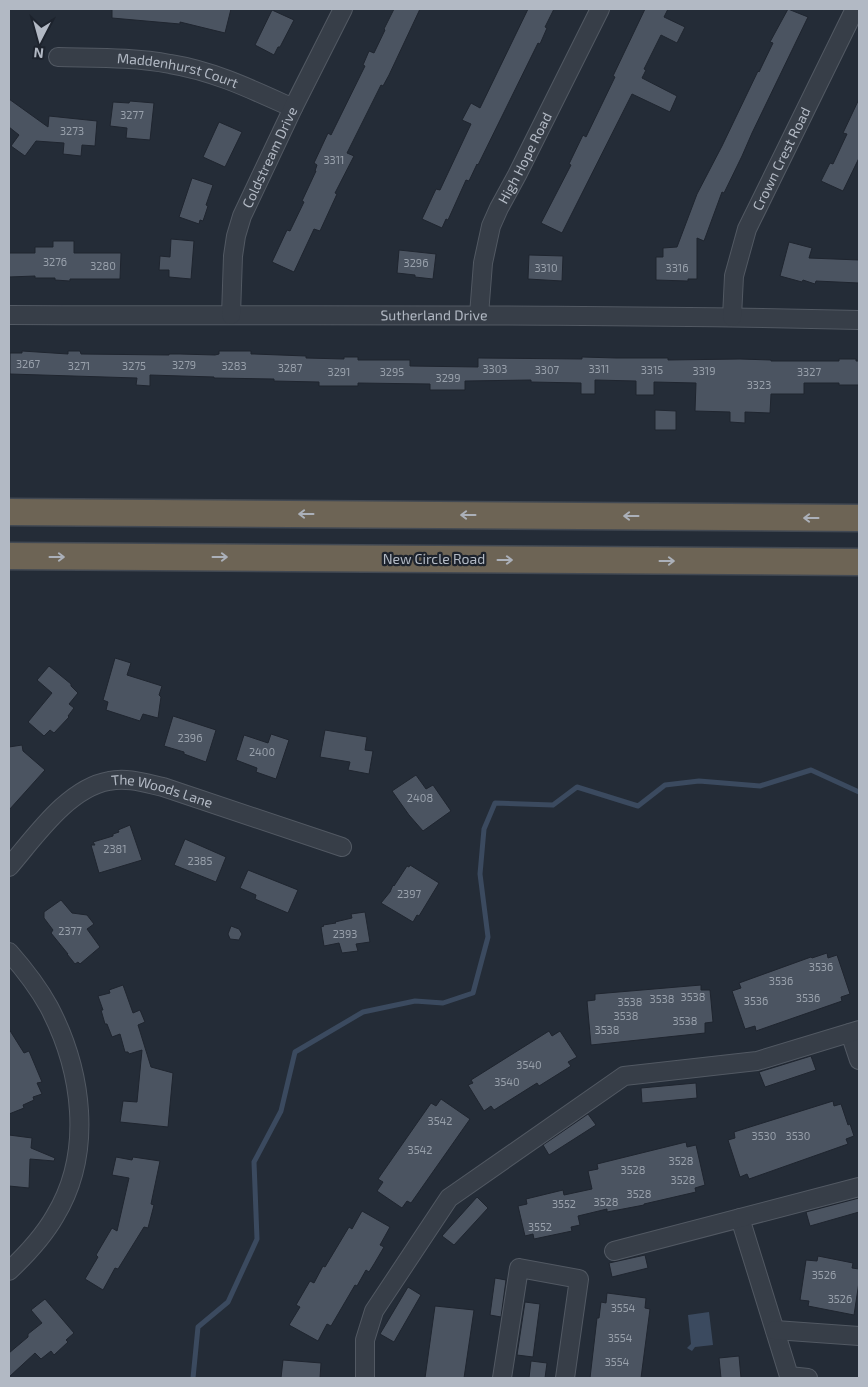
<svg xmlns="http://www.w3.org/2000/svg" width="868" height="1387" viewBox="0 0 868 1387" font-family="'Exo 2',sans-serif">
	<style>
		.water { fill: #3b4a5f }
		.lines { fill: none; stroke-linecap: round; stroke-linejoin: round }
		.stream { stroke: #3b4a5f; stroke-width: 5 }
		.building { fill: #4b5461; stroke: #1f252f }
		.minor-casing { stroke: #525963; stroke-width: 20 }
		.highway-casing { stroke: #424953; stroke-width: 29 }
		.minor { stroke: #373e48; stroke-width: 18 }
		.highway { stroke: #6d6455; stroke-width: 26 }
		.oneway { stroke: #abb0b9 }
		.labels { text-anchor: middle; stroke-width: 4.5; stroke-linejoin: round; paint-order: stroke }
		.number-label { font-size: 11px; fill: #98a0ab }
		.street-label { font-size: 14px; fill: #b2b9c4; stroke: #1d232d }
	</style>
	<rect width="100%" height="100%" fill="#242c37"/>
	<path class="water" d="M709 1312 713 1345 695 1347 692 1351 687 1348 691 1344 688 1315Z"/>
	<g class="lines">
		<path class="stream" d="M193 1378 198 1327 228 1302 257 1239 254 1162 281 1111 295 1052 363 1012 415 1001 443 1003 473 993 488 937 480 874 484 829 495 803 553 805 577 787 638 806 665 785 699 781 760 786 811 770 859 792"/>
	</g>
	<path class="building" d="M112 9H231L225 33 180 22V24L112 18Z
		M394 9H420L389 75 383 86 381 85 347 153 354 156 335 193 337 194 320 231 314 229 294 272 272 262 287 230 290 231 304 202 302 201 316 171H315L317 165 314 163 328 133 331 135 365 66 363 65 369 51 374 53 385 30 384 29Z
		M528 9H554L545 27 547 28 540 44 538 43 478 165 477 164 469 181 466 180 448 220 446 219 442 228 422 219 436 189 440 190 471 124 462 120 471 103 480 108Z
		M645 9H668L664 17 685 27 677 43 661 35 644 69 646 70 642 78 677 96 670 112 632 94 562 233 541 223 571 165 569 164 583 135 586 137 615 77 613 76Z
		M788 9 808 17 752 133 742 156 724 193 722 192 704 241 697 238V279H688V281L656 280V257H663V248L677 247 697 194 722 146 758 71 759 72 773 43 770 42Z
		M272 10 294 20 280 47H278L274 55 255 45Z
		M9 99 48 127 49 116 97 121 95 146 82 145 81 156 63 154 64 143 36 141 25 156 11 146 19 135 9 127Z
		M859 99V158L843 191 821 181 830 163 833 164 847 134 843 133Z
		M130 101 154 103 150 140 126 138 127 128 110 126 113 102 129 103Z
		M219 122 242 132 225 167 203 157Z
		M192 178 213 185 206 205 208 206 203 221 200 220 199 224 179 217Z
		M171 239 194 241 191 279 169 277V270H159L160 256 170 257Z
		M53 241H74V253H121L120 279H70V281L55 280V278H35V276L9 277V253H35V247H53Z
		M789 242 812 248 809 258 859 260V283L816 281 815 284 803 280 802 282 780 276Z
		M399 250 436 254 433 279 415 277V275L397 273Z
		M529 255 563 256 562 281 528 279Z
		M22 351 68 354V351H80L81 354 169 355V354H180L215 355 219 354V351H251V354H254L306 356V358L344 359V357H358V360H410V366L478 367V358L582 359V357L616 358H668V360L740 359 771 360V361H839V359H856V361H859V385H839V383H804V394H771L770 413 745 412V423L730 422V412L695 411 696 383 654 382V395H636V381L595 380V394H581V383L531 382V380L465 381V390H430V384L358 383V386H319V382L274 381V379L214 378V377L150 375V386L136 385 137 378 10 374V353H22Z
		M655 410 676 411V430H655Z
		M115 658 131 663 127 675 162 686 159 695 161 697 158 718 143 714 140 721 106 710 108 702 103 700Z
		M49 666 71 684V686L78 693 69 704 74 708 68 716 69 717 54 733 50 730 44 736 28 722 52 693 37 680Z
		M173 716 216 730 206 762 184 754V752L164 746Z
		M325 730 367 737 365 750 373 751 369 774 348 770 350 762 320 757Z
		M271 734 289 740 276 779 256 772 257 768 236 760 244 735 268 743Z
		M22 745 23 751 45 770 9 810V747Z
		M416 775 426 789 433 785 451 811 423 831 409 815 392 791Z
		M130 825 142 860 99 873 91 845H95L93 842 113 836V834L119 832 118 830Z
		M185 839 226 857 216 882 174 865Z
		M410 865 439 883 419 916 417 915 413 922 381 903 390 892 393 885 394 886 407 866 409 867Z
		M248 870 298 890 288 913 255 899 256 895 240 888Z
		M61 900 72 913 87 915 94 924 87 929 100 947 80 964 78 962 75 964 67 954H68L51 933 53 930 44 918V912Z
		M365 912 370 942 356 944 358 951 342 953 339 943 324 946 321 927 324 926 323 925 336 923 335 922 352 918 351 914Z
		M231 926 239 929 242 934 239 940 230 939 228 934Z
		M827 953 828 958 837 955 850 994 841 997 842 1001 756 1031 755 1026 745 1029 732 991 741 988 739 983 811 957 812 958Z
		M123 985 133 1013 140 1010 145 1022 138 1025 151 1067 173 1073 168 1127 120 1122 123 1101 137 1102 142 1050 129 1054 128 1052H125L120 1034 112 1037 107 1024H105L101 1010H103L98 996 110 993 109 990Z
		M701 985V990H710L713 1022 705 1023V1033L591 1045 587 1001 595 1000V994Z
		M9 1029 24 1053 29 1051 42 1082 37 1083 42 1094 33 1097 34 1100 23 1105 24 1108 9 1114Z
		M549 1031 552 1036 560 1031 577 1057 568 1062 571 1066 539 1086 537 1083 494 1110 491 1106 484 1111 468 1085 473 1083 471 1080Z
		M811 1056 816 1070 765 1087 759 1072Z
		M696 1083 697 1098 642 1103 641 1088Z
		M441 1099 470 1119 411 1203 407 1201 402 1208 377 1191 383 1182 378 1179 431 1103 436 1106Z
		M833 1101 834 1106 841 1104 848 1125 850 1124 854 1136 846 1139 848 1144 749 1179 747 1174 740 1177 728 1140 735 1138 734 1132Z
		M588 1114 596 1125 549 1155 543 1145Z
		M9 1135 32 1138 31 1148 55 1158 54 1161 30 1159 29 1188 9 1186Z
		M686 1142 687 1147 696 1145 705 1185 695 1188 696 1192 644 1204V1205L607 1212V1209L578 1216 580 1225 571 1227 572 1231 534 1239 533 1234 525 1236 518 1206 527 1204 526 1199 563 1190 564 1195 592 1189 588 1171 598 1169 597 1164Z
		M116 1157 132 1160 133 1157 160 1161 151 1204 154 1205 148 1228 144 1227 118 1269 115 1268 103 1290 85 1279 98 1257 96 1255 112 1228 117 1231 129 1178 112 1175Z
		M477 1197 488 1208 454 1245 442 1236Z
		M859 1198V1212L810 1226 806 1212Z
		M362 1211 390 1227 380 1245 384 1247 374 1264 369 1272 366 1270 357 1286 355 1285 331 1326 327 1324 318 1341 289 1325 300 1307 296 1305 310 1281 314 1283 323 1266 325 1267 349 1227 352 1229Z
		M645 1255 648 1268 612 1277 609 1263Z
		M818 1256 853 1263 852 1268 859 1269V1282L854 1315 808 1306 809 1301 800 1300 806 1260 817 1261Z
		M495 1278 506 1280 501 1317 490 1315Z
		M408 1287 421 1295 394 1342 380 1334Z
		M607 1293 646 1298 645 1308 650 1309 641 1378H590L597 1318H599L601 1302 606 1303Z
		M45 1299 74 1333 66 1340 68 1342 54 1355 51 1351 41 1359 35 1353 9 1377V1353L28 1337V1334L42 1323 31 1310Z
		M525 1302 540 1304 533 1357 517 1355Z
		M435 1306 474 1310 464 1378H425Z
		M739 1356 741 1378H721L719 1358Z
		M283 1360 321 1363 320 1378H281Z
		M531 1361 547 1363 545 1378H529Z"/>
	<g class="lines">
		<defs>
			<g id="minor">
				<path id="s1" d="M58 57C95 58 133 57 170 64 214 71 253 90 293 108"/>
				<path id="s2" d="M9 315C292 316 576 313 859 320"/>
				<path id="s3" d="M231 315 233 256 236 236 242 216 293 108 343 9"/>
				<path id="s4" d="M479 315 483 263 491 226 499 208 517 175 600 9"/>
				<path id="s5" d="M732 317 734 276 747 229 855 9"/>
				<path id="s6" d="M9 867C35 837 68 788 109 781 127 777 145 783 163 787L342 847"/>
				<path d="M9 952C24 969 38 987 49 1007 82 1070 94 1152 55 1216 43 1237 27 1254 9 1271"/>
				<path d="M850 1033 859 1060"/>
				<path d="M740 1218 789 1376 808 1378"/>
				<path d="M614 1251 859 1187"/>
				<path d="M775 1330 859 1336"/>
				<path d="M365 1378V1340L374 1311 449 1198 624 1076 757 1061 859 1030"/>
				<path d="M502 1378 519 1268 579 1279 565 1378"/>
			</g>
			<path id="highway" d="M9 512 859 518
				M9 556 859 562"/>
		</defs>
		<use href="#minor" class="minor-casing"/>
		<use href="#highway" class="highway-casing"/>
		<use href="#minor" class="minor"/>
		<use href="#highway" class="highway"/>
	</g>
	<defs><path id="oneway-shaft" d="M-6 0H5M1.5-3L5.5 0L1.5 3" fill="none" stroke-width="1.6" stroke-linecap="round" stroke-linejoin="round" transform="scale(1.25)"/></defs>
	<g class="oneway">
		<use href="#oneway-shaft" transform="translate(306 514) rotate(-180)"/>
		<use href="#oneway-shaft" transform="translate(468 515) rotate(-180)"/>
		<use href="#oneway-shaft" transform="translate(631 516) rotate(-180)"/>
		<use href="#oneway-shaft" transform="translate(811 518) rotate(-180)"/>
		<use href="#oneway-shaft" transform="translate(57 557)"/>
		<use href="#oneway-shaft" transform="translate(220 557)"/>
		<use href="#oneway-shaft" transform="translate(505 560)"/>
		<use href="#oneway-shaft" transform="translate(667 561)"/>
	</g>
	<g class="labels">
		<g class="number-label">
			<text x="132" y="119">3277</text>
			<text x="72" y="135">3273</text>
			<text x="334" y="164">3311</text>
			<text x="55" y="266">3276</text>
			<text x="416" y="267">3296</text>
			<text x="103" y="270">3280</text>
			<text x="546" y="272">3310</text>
			<text x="677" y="272">3316</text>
			<text x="28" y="368">3267</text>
			<text x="184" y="369">3279</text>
			<text x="79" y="370">3271</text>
			<text x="134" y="370">3275</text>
			<text x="234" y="370">3283</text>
			<text x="290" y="372">3287</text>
			<text x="495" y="373">3303</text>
			<text x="599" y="373">3311</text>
			<text x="547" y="374">3307</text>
			<text x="652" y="374">3315</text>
			<text x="704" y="375">3319</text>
			<text x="339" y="376">3291</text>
			<text x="392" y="376">3295</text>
			<text x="809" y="376">3327</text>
			<text x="448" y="382">3299</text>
			<text x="759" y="389">3323</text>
			<text x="190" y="742">2396</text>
			<text x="262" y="756">2400</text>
			<text x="420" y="802">2408</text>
			<text x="115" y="853">2381</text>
			<text x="200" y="865">2385</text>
			<text x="409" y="898">2397</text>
			<text x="70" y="935">2377</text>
			<text x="345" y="938">2393</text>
			<text x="821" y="971">3536</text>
			<text x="781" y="985">3536</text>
			<text x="693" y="1001">3538</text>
			<text x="808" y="1002">3536</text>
			<text x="662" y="1003">3538</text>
			<text x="756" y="1005">3536</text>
			<text x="630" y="1006">3538</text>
			<text x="626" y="1020">3538</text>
			<text x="685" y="1025">3538</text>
			<text x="607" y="1034">3538</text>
			<text x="529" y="1069">3540</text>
			<text x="507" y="1086">3540</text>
			<text x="440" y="1125">3542</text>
			<text x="764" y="1140">3530</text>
			<text x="798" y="1140">3530</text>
			<text x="420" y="1154">3542</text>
			<text x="681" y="1165">3528</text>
			<text x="633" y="1174">3528</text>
			<text x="683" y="1184">3528</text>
			<text x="639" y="1198">3528</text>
			<text x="606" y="1206">3528</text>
			<text x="564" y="1208">3552</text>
			<text x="540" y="1231">3552</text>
			<text x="824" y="1279">3526</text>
			<text x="840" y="1303">3526</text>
			<text x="623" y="1312">3554</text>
			<text x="620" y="1342">3554</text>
			<text x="617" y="1366">3554</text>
		</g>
		<g class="street-label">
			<text dy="5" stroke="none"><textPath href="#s1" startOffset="121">Maddenhurst Court</textPath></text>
			<text dy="5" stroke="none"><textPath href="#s3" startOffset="165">Coldstream Drive</textPath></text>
			<text dy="5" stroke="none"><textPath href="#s4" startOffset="166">High Hope Road</textPath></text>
			<text dy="5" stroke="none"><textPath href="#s5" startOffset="168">Crown Crest Road</textPath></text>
			<text dy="5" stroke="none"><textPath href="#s2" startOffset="425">Sutherland Drive</textPath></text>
			<text x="434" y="564">New Circle Road</text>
			<text dy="5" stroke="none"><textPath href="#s6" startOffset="189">The Woods Lane</textPath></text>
		</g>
	</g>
	<rect width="868" height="1387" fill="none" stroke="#b2b9c4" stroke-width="20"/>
	<g transform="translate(40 40) rotate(186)" stroke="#1d232d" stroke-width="4" paint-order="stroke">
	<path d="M0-4L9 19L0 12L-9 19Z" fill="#b2b9c4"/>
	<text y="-8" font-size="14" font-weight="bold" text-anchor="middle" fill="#b2b9c4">N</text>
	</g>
</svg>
